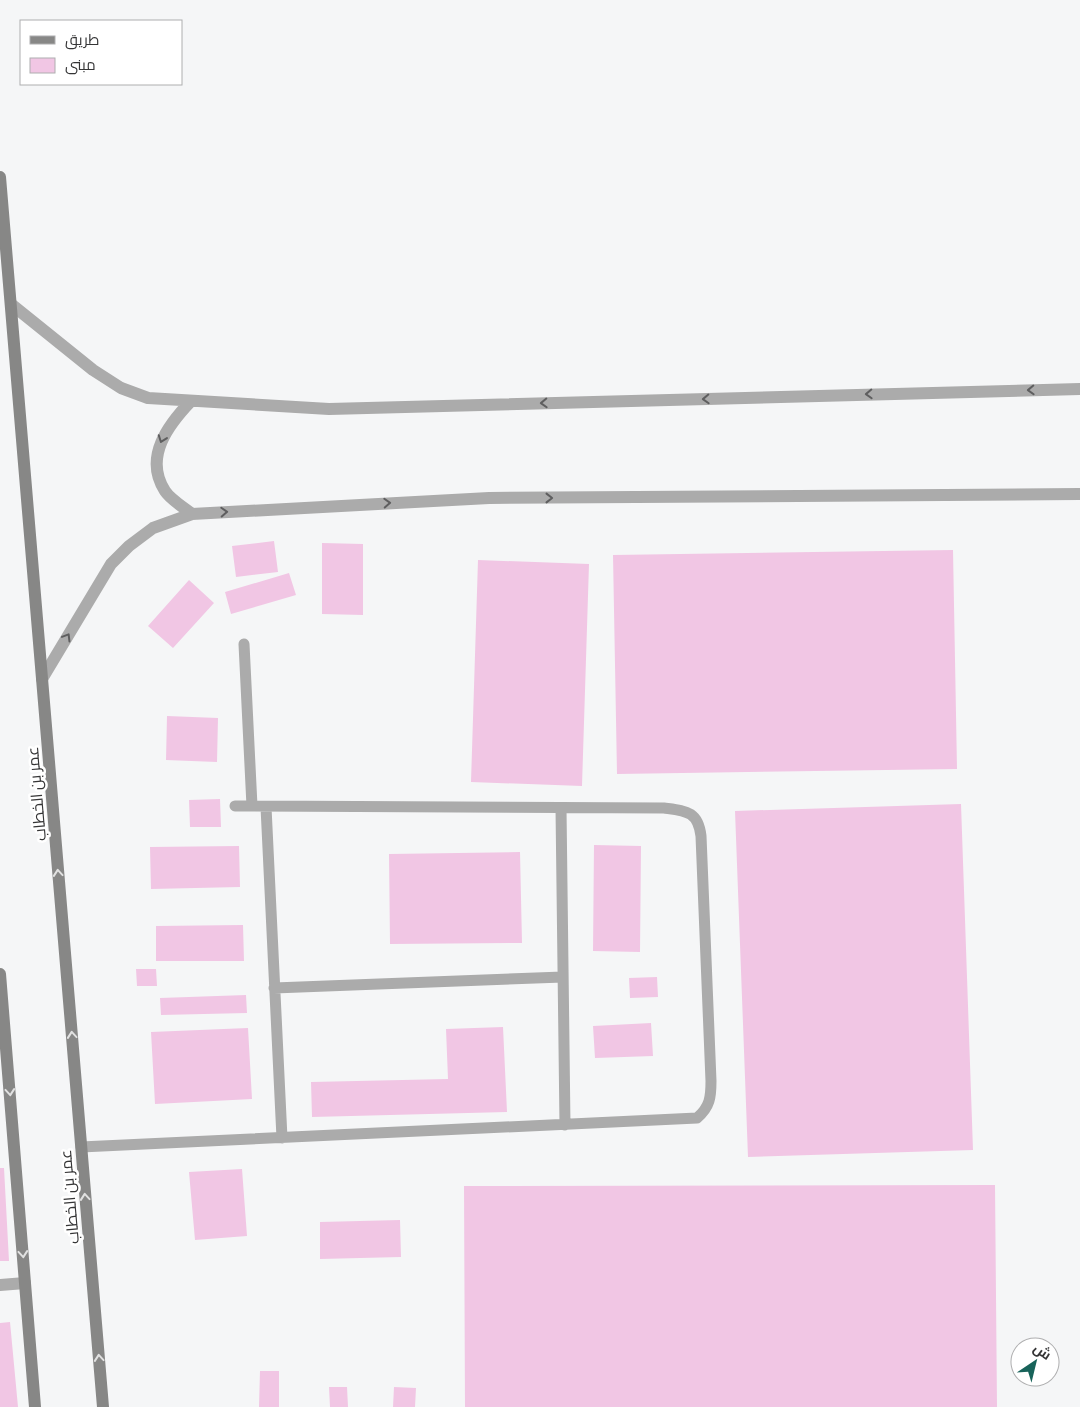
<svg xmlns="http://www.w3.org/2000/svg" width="1080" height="1407" viewBox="0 0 1080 1407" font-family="Barlow,Cairo,sans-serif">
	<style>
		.building { fill: #f1c6e4 }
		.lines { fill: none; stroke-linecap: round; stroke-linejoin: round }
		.lane { stroke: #ababab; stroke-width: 11 }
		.street { stroke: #ababab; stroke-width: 12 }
		.secondary { stroke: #878786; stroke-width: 12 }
		.oneway { stroke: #5e5e5f }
		.oneway2 { stroke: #e1e1e1 }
		.labels { text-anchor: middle; stroke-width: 5; stroke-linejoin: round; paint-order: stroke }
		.street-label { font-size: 16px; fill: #353536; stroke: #fff }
	</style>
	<rect width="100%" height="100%" fill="#f5f6f7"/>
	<path class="building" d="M274 541 278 572 236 577 232 546Z
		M322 543 363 544V615L322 614Z
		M953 550 957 769 617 774 613 555Z
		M478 560 589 564 582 786 471 782Z
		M289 573 296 595 231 614 225 592Z
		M189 580 214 603 173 648 148 626Z
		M167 716 218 718 217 762 166 760Z
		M220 799 221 827H190L189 800Z
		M961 804 973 1150 748 1157 735 811Z
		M594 845 641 846 640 952 593 951Z
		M239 846 240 887 151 889 150 847Z
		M520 852 522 943 390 944 389 854Z
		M243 925 244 961H156V926Z
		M136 969H156L157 986H137Z
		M657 977 658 997 630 998 629 978Z
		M246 995 247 1013 161 1015 160 998Z
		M651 1023 653 1056 595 1058 593 1026Z
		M503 1027 507 1112 312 1117 311 1082 448 1079 446 1029Z
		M248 1028 252 1099 155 1104 151 1032Z
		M0 1168H4L9 1261H0Z
		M242 1169 247 1236 195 1240 189 1172Z
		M995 1185 997 1407H465L464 1186Z
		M400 1220 401 1257 320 1259V1222Z
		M10 1322 18 1407H0V1323Z
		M260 1371H279V1407H259Z
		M329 1387H347L348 1407H330Z
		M394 1387 416 1388 415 1407H393Z"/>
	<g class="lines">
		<path class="lane" d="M244 644 252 806
			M266 807 282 1138
			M561 808 565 1125
			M274 988 563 977
			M81 1147 697 1118C710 1107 711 1097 711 1081L701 836C698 811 686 811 664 808L235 806"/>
		<path class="street" d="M11 304 93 370 121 388 148 398 329 409 1080 389
			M191 401C169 424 143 457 165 491 170 499 183 507 192 514
			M42 679 111 564 129 546 153 528 192 514 489 498 1080 494
			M0 1285 25 1283"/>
		<path class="secondary" d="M0 177 103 1407
			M0 974 35 1407"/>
	</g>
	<defs><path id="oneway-chevron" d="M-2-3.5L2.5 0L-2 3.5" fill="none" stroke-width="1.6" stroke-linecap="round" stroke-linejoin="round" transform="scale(1.25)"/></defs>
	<g class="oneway">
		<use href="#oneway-chevron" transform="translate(1031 390) rotate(178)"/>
		<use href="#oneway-chevron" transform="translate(869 394) rotate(178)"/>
		<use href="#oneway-chevron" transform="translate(706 399) rotate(178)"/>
		<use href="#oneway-chevron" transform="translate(544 403) rotate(178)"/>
		<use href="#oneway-chevron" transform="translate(162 439) rotate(110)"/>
		<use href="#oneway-chevron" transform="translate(549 498)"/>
		<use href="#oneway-chevron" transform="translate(387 503) rotate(-3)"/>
		<use href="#oneway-chevron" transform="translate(224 512) rotate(-3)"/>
		<use href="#oneway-chevron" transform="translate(67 637) rotate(-59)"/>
	</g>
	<g class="oneway2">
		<use href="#oneway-chevron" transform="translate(58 873) rotate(-95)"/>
		<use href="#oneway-chevron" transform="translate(72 1035) rotate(-95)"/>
		<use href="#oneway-chevron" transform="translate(10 1092) rotate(85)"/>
		<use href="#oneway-chevron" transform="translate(85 1197) rotate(-95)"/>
		<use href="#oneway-chevron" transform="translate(23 1254) rotate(85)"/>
		<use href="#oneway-chevron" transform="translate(99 1358) rotate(-95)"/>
	</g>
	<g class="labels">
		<g class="street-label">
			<text transform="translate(36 794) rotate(-95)" y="6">عمر بن الخطاب</text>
			<text transform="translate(69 1197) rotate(-95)" y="6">عمر بن الخطاب</text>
		</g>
	</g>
	<rect x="20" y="20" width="162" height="65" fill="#ffffff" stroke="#aeaeaf"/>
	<rect x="30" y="36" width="25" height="8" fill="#878786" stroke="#aeaeaf"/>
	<text x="65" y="45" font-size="15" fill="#353536">طريق</text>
	<rect x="30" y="58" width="25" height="15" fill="#f1c6e4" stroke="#aeaeaf"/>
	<text x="65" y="70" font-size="15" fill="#353536">مبنى</text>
	<g transform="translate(1035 1362) rotate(35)"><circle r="24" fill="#ffffff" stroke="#aeaeaf"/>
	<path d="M0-4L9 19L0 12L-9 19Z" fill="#18635a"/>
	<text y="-8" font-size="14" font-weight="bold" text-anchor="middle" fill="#353536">ش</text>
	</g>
</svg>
